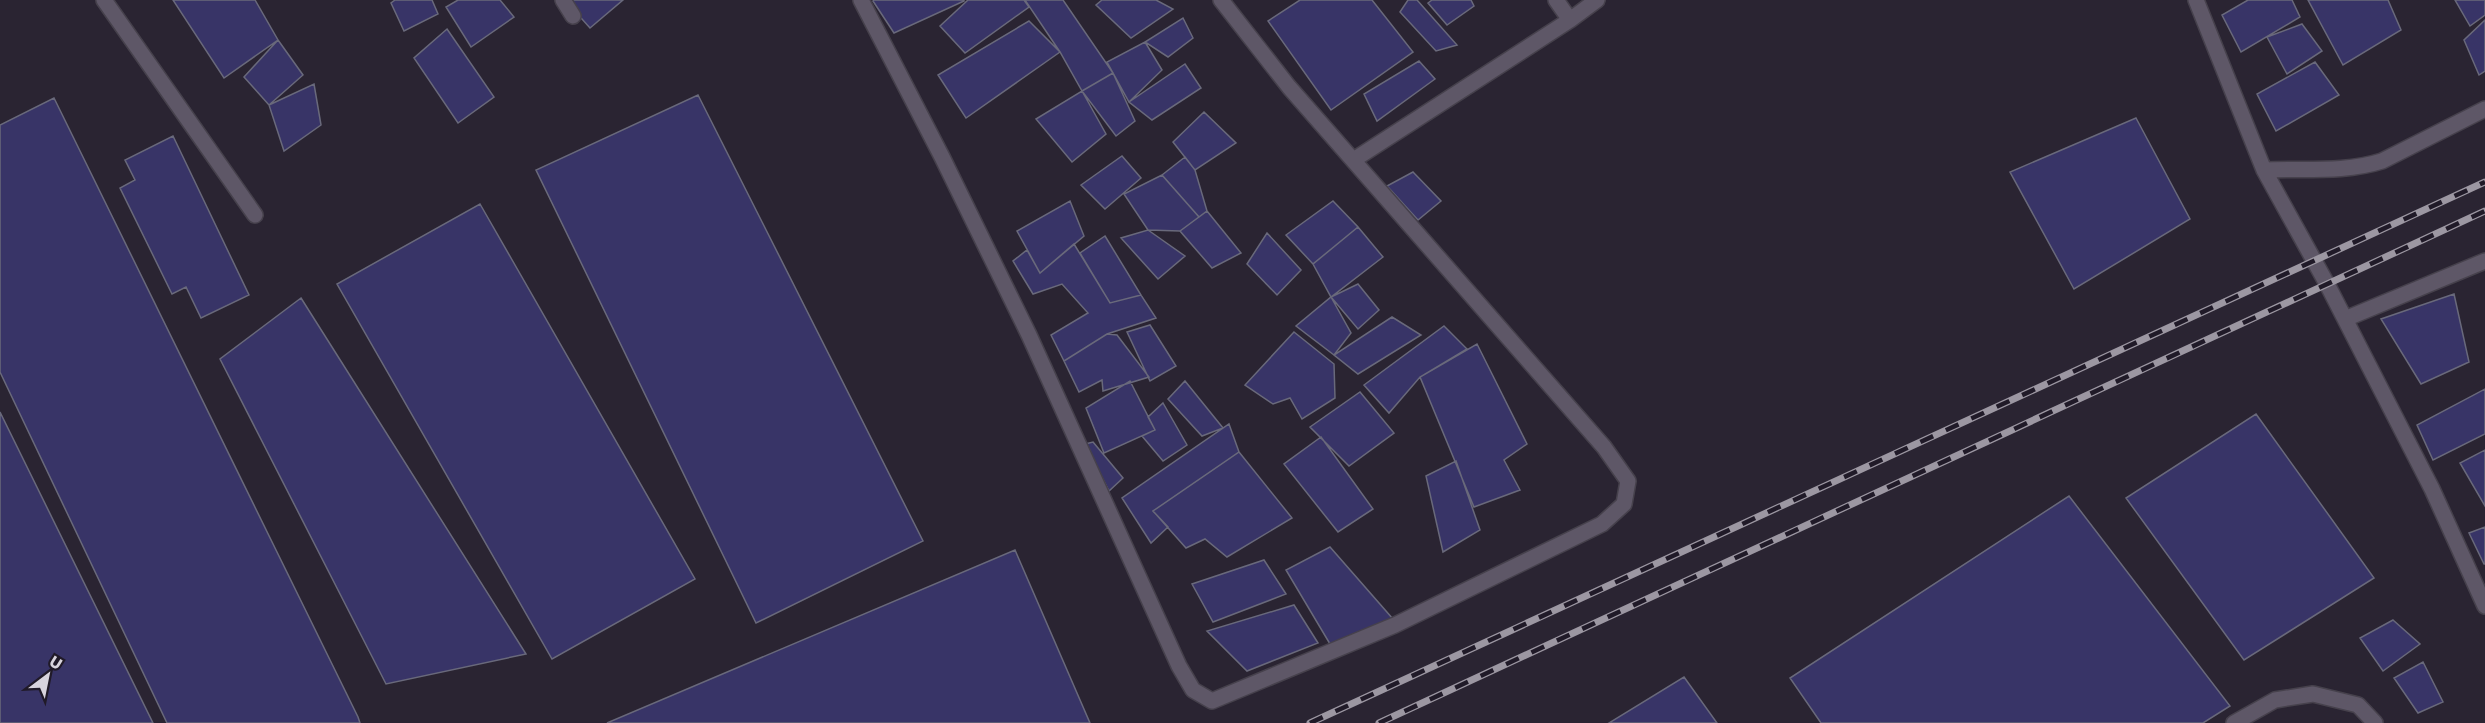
<svg xmlns="http://www.w3.org/2000/svg" width="2485" height="723" viewBox="0 0 2485 723" font-family="Poppins,sans-serif">
	<style>
		.building { fill: #383467; stroke: #69697b; stroke-width: 1.5 }
		.lines { fill: none; stroke-linecap: round; stroke-linejoin: round }
		.service-casing { stroke: #46414c; stroke-width: 18 }
		.minor-casing { stroke: #46414c; stroke-width: 18 }
		.service { stroke: #5e5767; stroke-width: 15 }
		.minor { stroke: #5e5767; stroke-width: 15 }
		.rail-casing { stroke: #9c97a2; stroke-width: 7 }
		.rail { stroke: #201a28; stroke-width: 4.5; stroke-dasharray: 14; stroke-linecap: butt }
	</style>
	<rect width="100%" height="100%" fill="#2a2432"/>
	<path class="building" d="M173 0H255L278 40 224 78Z
		M395 0H432L438 14 404 31 391 3Z
		M458 0H500L514 17 471 47 446 7Z
		M565 0H623L590 28Z
		M874 0H964V1L894 33 873 1Z
		M968 0H1024L1029 7 965 53 940 26Z
		M1025 0H1063L1113 73 1082 91 1060 52Z
		M1102 0H1156L1173 9 1131 38 1096 5Z
		M1300 0H1372L1413 52 1331 110 1268 21Z
		M1408 0H1417L1457 45 1436 51 1400 12Z
		M1432 0H1471L1474 6 1447 25 1428 3Z
		M2248 0H2292L2300 17 2241 52 2222 15Z
		M2308 0H2388L2401 30 2343 65Z
		M2455 0H2485V15L2470 26Z
		M1183 18 1193 38 1168 57 1145 42Z
		M2485 20V71L2479 75 2464 40Z
		M1029 21 1060 52 966 118 938 75Z
		M2302 24 2322 51 2287 74 2267 37Z
		M447 29 494 97 458 123 414 58Z
		M278 40 303 75 269 105 244 77Z
		M1145 42 1162 70 1129 102 1107 62Z
		M1419 61 1435 79 1377 121 1364 94Z
		M2315 62 2339 95 2276 131 2257 94Z
		M1185 64 1201 88 1152 120 1129 102Z
		M1113 73 1135 121 1116 136 1082 91Z
		M314 84 321 125 284 151 269 105Z
		M1082 91 1106 134 1072 162 1036 119Z
		M698 95 923 541 756 623 536 170Z
		M54 98 358 717 360 723H167L0 372V125Z
		M1204 112 1236 143 1195 170 1173 142Z
		M2136 118 2190 219 2074 289 2010 172Z
		M173 136 249 295 201 318 186 287 172 294 120 188 135 180 125 160Z
		M1122 156 1141 178 1105 209 1081 185Z
		M1185 157 1195 170 1207 211 1199 217 1162 175Z
		M1413 172 1441 201 1418 220 1387 186Z
		M1162 175 1199 217 1180 231 1148 230 1124 194Z
		M1070 201 1084 236 1040 273 1017 231Z
		M1333 201 1358 227 1313 264 1286 235Z
		M480 204 695 579 552 659 337 284Z
		M1207 211 1241 253 1212 268 1180 231Z
		M1358 227 1383 257 1331 297 1313 264Z
		M1148 230 1185 256 1158 279 1121 238Z
		M1267 233 1301 270 1277 295 1247 264Z
		M1105 236 1141 295 1110 303 1080 253Z
		M1074 244 1110 303 1141 295 1156 318 1107 334 1064 361 1051 335 1088 313 1062 284 1033 294 1013 261 1027 250 1040 273Z
		M1358 284 1379 310 1358 329 1331 297Z
		M2454 294 2469 362 2421 384 2381 319Z
		M1331 297 1351 333 1334 355 1296 326Z
		M301 298 526 654 386 684 220 359Z
		M1392 317 1421 335 1358 374 1334 355Z
		M1150 325 1176 366 1150 381 1127 332Z
		M1444 326 1467 349 1420 377 1389 413 1364 385Z
		M1294 332 1334 364 1335 398 1302 419 1290 398 1273 404 1245 385Z
		M1107 334 1117 335 1149 377 1103 391 1102 380 1079 392 1064 361Z
		M1477 344 1527 444 1504 460 1520 490 1474 507 1420 377Z
		M1130 381 1155 430 1104 453 1086 408Z
		M1185 381 1223 428 1202 436 1168 399Z
		M2485 389V434L2433 460 2417 425Z
		M1360 392 1394 433 1349 466 1310 427Z
		M1163 403 1187 445 1163 461 1142 436 1155 430 1148 417Z
		M0 412 153 723H0Z
		M2256 414 2374 578 2244 660 2126 498Z
		M1229 424 1239 452 1153 511 1168 527 1151 543 1122 498Z
		M1321 437 1373 509 1338 532 1284 464Z
		M1093 442 1123 478 1109 491 1085 444Z
		M2485 450V506L2460 463Z
		M1239 452 1292 518 1227 557 1205 539 1186 548 1153 511Z
		M1456 461 1480 530 1443 552 1426 476Z
		M2069 496 2230 706 2203 723H1821L1790 678Z
		M2485 527V564H2484L2469 533Z
		M1330 547 1393 619 1330 644 1286 570Z
		M1015 550 1090 723H607Z
		M1264 560 1286 594 1213 622 1192 584Z
		M1294 605 1318 643 1247 671 1207 631Z
		M2393 620 2420 644 2383 671 2360 638Z
		M2423 662 2443 702 2418 713 2394 678Z
		M1684 677 1717 723H1609Z"/>
	<g class="lines">
		<defs>
			<path id="service" d="M104 0 255 215
				M2234 723 2275 700 2313 694 2358 705 2375 723"/>
			<path id="minor" d="M563 0 573 16
				M861 0 942 157 1029 335 1179 666 1193 690 1212 701 1395 625 1602 524 1624 504 1628 481 1604 447 1289 87 1221 0
				M1556 0 1570 20
				M2196 0 2264 170 2327 284 2432 489 2485 606
				M1355 159 1570 20 1597 0
				M2264 170C2304 168 2344 173 2382 161L2485 109
				M2345 319 2485 261"/>
		</defs>
		<use href="#service" class="service-casing"/>
		<use href="#minor" class="minor-casing"/>
		<use href="#service" class="service"/>
		<use href="#minor" class="minor"/>
		<defs>
			<path id="rail" d="M1310 723 2485 182
				M1379 723 2485 211"/>
		</defs>
		<use href="#rail" class="rail-casing"/>
		<use href="#rail" class="rail"/>
	</g>
	<g transform="translate(48 675) rotate(32)" stroke="#201a28" stroke-width="4.5" paint-order="stroke">
	<path d="M0-4.5L10 22L0 15L-10 22Z" fill="#d8d4dd"/>
	<text y="-9" font-size="16" font-weight="bold" text-anchor="middle" fill="#d8d4dd">U</text>
	</g>
</svg>
